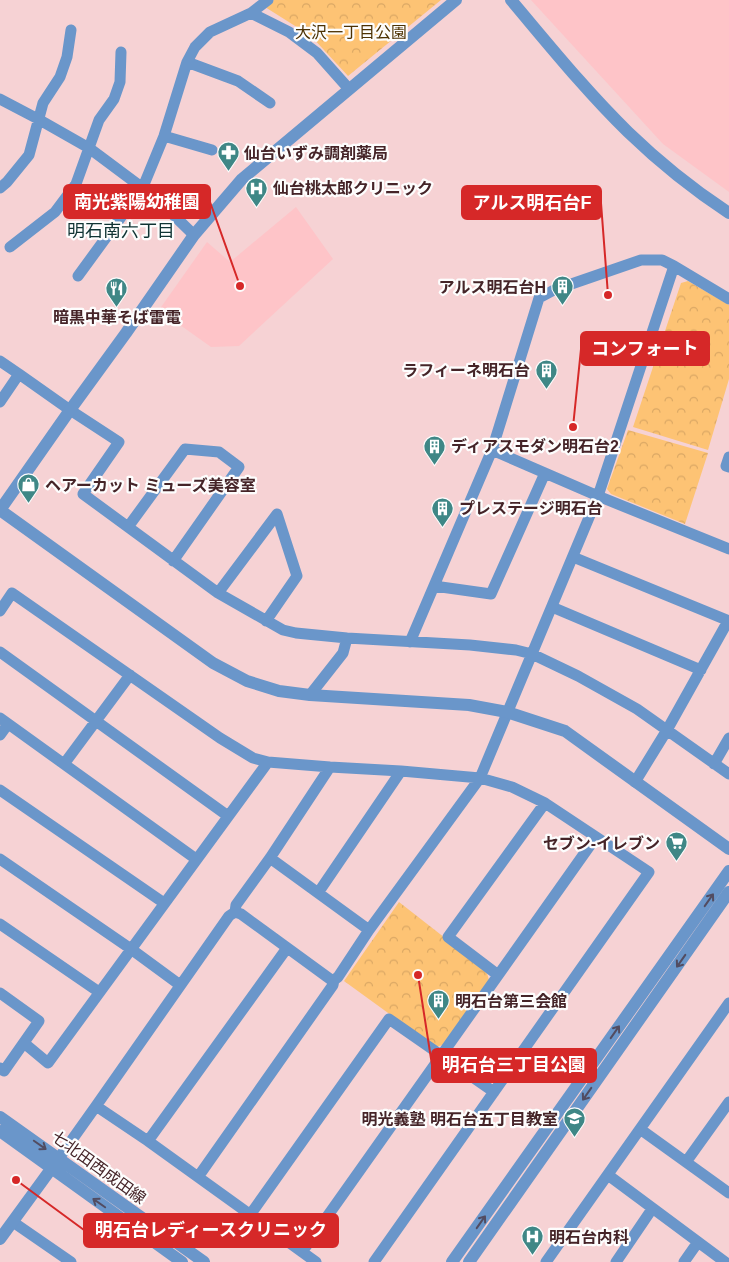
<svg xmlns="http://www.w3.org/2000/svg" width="729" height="1262" viewBox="0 0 729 1262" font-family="Helvetica,'Noto Sans JP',sans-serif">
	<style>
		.built { fill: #fec4c8 }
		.park { fill: url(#park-crowns) }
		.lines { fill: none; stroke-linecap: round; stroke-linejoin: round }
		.minor { stroke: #6a96ca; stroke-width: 11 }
		.tertiary { stroke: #6a96ca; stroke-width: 12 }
		.oneway { stroke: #524c61 }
		.labels { text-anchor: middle; stroke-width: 4.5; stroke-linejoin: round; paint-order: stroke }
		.park-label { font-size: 16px; fill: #4d3203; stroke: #fdfdfd }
		.poi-label { font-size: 16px; font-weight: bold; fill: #452428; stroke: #fdfdfd; text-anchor: start }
		.street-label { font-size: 16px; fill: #452428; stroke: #fdfdfd }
		.neighbourhood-label { font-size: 18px; fill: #103333; stroke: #fdfdfd }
		.leader { fill: none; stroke: #d62828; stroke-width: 2 }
		.callout-dot { fill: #d62828; stroke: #fdfdfd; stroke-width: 2 }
		.callout { fill: #d62828; stroke: #d62828; stroke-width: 2 }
		.callout-label { font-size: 18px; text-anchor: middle; font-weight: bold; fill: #fff }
	</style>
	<defs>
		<pattern id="park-crowns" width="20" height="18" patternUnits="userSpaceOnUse" patternTransform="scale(1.25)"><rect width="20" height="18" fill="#fdc374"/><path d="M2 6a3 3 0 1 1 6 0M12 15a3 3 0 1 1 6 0" fill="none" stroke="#daa764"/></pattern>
	</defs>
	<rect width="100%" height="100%" fill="#f6d2d4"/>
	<path class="built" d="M531 0H729V192L663 144Z
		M296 207 333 259 239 346 211 347 159 310 207 242 230 262Z"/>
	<path class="park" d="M274 0H441L348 76 311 36 265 7Z
		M688 281 729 305V379L708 450 633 427 681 283Z
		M628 430 708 453 685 524 611 494 607 489Z
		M399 902 486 970 489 980 443 1045 435 1047 344 981Z"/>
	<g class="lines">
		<path class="minor" d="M251 13 289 32 317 53 349 89
			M187 62 238 81 270 103
			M0 99 38 119 89 148 156 198 194 235
			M164 136 212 150
			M0 188 7 182 29 155 43 103 60 77 67 57 71 30
			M10 247 55 212 76 184 99 120 114 99 120 82 121 52
			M78 276 143 187 164 136 187 62 195 47 210 32 251 13 268 0
			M0 361 19 374
			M0 402 19 374 70 410 119 442 83 494 218 593 283 630 296 633 347 638 470 645 516 650 532 654 578 676 637 709 729 774
			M492 450 598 496 729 549
			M729 457 726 466 729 467
			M128 527 185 449 219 452 239 467 173 561
			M573 557 729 621
			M434 586 491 594 545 473
			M218 593 277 514 297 576 266 621
			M552 607 701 670
			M0 611 12 593 220 738 253 758 268 762 330 767 401 771 480 778 512 787 545 803 649 872 374 1262
			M410 642 492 450 539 298 554 290 641 260H662L674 266 729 299
			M0 652 228 816
			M310 695 343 653 347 638
			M0 718 196 859
			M0 735 8 724
			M64 764 130 675
			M714 764 729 738
			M635 782 667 730 728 621
			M0 790 164 903
			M270 858 369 930
			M0 859 131 949 180 985
			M318 893 401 771
			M235 912 236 905 270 858 330 767
			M0 924 99 992
			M498 975 448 937 545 803
			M0 993 39 1021 4 1071 0 1068
			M24 1043 48 1063 268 762
			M96 1106 148 1141 316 1262
			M640 1129 729 1193
			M148 1141 287 948
			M59 1158 96 1106 229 916 235 912 241 914 330 979 334 980 338 977 369 930 480 778 598 496 674 266
			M686 1162 729 1102
			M608 1175 725 1262
			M198 1177 333 985 334 980
			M250 1215 389 1019 494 1092
			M13 1222 71 1262
			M302 1252 596 837
			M546 1262 729 1003
			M616 1262 652 1209
			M684 1262 698 1242"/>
		<path class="tertiary" d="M456 0 242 179 194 235 126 333 70 410 0 510 213 663 247 681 279 691 310 695 469 705 507 712 565 731 729 849
			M511 0C549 45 586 91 628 132 658 161 694 190 729 213
			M0 1117 204 1262
			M0 1131 182 1262
			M0 1239 51 1169
			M452 1262 729 871
			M469 1262 729 892"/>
	</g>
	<defs><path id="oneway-shaft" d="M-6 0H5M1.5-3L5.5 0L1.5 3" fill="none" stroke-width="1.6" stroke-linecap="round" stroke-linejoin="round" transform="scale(1.25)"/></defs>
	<g class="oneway">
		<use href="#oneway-shaft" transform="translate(709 900) rotate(-55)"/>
		<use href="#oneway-shaft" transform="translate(681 961) rotate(125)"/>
		<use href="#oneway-shaft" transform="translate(615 1032) rotate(-55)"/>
		<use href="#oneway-shaft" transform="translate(587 1094) rotate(125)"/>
		<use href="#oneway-shaft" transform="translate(40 1145) rotate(35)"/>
		<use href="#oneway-shaft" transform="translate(99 1203) rotate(-145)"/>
		<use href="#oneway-shaft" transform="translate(481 1222) rotate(-55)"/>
	</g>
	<defs>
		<symbol id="pharmacy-pin" viewBox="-11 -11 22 30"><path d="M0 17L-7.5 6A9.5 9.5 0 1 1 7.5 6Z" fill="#3f8786" stroke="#fdfdfd"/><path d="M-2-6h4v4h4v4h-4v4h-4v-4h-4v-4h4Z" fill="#fff"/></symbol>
		<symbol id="hospital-pin" viewBox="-11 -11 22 30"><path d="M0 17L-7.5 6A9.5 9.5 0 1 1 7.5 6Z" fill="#3f8786" stroke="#fdfdfd"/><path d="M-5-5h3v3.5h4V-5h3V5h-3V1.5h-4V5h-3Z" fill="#fff"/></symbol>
		<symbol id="building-pin" viewBox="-11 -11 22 30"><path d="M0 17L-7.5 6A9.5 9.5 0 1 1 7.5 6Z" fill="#3f8786" stroke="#fdfdfd"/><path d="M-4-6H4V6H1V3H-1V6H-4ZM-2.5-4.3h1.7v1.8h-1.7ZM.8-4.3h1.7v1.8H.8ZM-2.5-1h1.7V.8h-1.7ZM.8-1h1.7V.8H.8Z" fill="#fff"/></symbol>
		<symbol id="restaurant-pin" viewBox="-11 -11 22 30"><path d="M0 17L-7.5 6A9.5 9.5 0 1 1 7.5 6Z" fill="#3f8786" stroke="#fdfdfd"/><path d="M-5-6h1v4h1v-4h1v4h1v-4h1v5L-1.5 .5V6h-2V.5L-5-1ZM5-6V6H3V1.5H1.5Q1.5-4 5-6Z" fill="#fff"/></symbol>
		<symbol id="shop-pin" viewBox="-11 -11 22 30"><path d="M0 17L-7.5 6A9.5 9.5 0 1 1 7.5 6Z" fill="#3f8786" stroke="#fdfdfd"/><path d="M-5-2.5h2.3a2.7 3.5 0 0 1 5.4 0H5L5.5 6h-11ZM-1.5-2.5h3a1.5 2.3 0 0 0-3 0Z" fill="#fff"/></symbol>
		<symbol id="supermarket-pin" viewBox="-11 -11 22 30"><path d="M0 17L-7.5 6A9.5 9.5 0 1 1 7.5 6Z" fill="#3f8786" stroke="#fdfdfd"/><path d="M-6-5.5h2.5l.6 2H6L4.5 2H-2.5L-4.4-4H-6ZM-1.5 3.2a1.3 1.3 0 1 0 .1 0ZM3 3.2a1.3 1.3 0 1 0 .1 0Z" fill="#fff"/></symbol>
		<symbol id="school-pin" viewBox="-11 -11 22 30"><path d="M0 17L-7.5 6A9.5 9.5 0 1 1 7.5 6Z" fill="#3f8786" stroke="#fdfdfd"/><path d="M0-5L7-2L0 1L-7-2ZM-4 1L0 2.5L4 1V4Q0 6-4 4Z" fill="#fff"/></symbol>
	</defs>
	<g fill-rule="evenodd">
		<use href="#pharmacy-pin" x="216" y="140" width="25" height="34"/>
		<use href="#hospital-pin" x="244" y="176" width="25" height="34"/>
		<use href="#building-pin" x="550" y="274" width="25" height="34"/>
		<use href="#restaurant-pin" x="104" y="276" width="25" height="34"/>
		<use href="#building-pin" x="534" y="358" width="25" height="34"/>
		<use href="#building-pin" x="422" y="434" width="25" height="34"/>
		<use href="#shop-pin" x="16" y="472" width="25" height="34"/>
		<use href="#building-pin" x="430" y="496" width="25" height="34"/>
		<use href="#supermarket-pin" x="664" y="830" width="25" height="34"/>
		<use href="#building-pin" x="426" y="988" width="25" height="34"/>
		<use href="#school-pin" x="562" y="1106" width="25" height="34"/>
		<use href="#hospital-pin" x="520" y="1224" width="25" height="34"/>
	</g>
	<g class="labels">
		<g class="park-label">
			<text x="351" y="38">大沢一丁目公園</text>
		</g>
		<g class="poi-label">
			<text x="244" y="159">仙台いずみ調剤薬局</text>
			<text x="273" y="194">仙台桃太郎クリニック</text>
			<text x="546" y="293" text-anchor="end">アルス明石台H</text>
			<text x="117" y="323" text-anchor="middle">暗黒中華そば雷電</text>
			<text x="530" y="376" text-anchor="end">ラフィーネ明石台</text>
			<text x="451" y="452">ディアスモダン明石台2</text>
			<text x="45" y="491">ヘアーカット ミューズ美容室</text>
			<text x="459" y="514">プレステージ明石台</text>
			<text x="660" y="849" text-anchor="end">セブン-イレブン</text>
			<text x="455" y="1007">明石台第三会館</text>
			<text x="558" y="1125" text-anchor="end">明光義塾 明石台五丁目教室</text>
			<text x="549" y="1243">明石台内科</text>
		</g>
		<g class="street-label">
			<text transform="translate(99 1167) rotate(36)" y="6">七北田西成田線</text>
		</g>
		<g class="neighbourhood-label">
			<text x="121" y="237">明石南六丁目</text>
		</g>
	</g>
	<path class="leader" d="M240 286L210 202M608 295L601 203M573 427L581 349M418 975L432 1065M16 1180L84 1230"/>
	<g class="callout-dot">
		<circle cx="240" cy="286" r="5"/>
		<circle cx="608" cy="295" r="5"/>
		<circle cx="573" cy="427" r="5"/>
		<circle cx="418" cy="975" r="5"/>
		<circle cx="16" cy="1180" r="5"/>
	</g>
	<g class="callout">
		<rect x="64" y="185" width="146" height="33" rx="5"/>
		<rect x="462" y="186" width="139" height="33" rx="5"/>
		<rect x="581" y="332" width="128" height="33" rx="5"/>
		<rect x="432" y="1049" width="164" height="33" rx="5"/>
		<rect x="84" y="1214" width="254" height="33" rx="5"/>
	</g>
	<g class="callout-label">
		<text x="137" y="208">南光紫陽幼稚園</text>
		<text x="532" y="209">アルス明石台F</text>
		<text x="645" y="355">コンフォート</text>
		<text x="514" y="1071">明石台三丁目公園</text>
		<text x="211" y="1236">明石台レディースクリニック</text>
	</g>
</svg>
